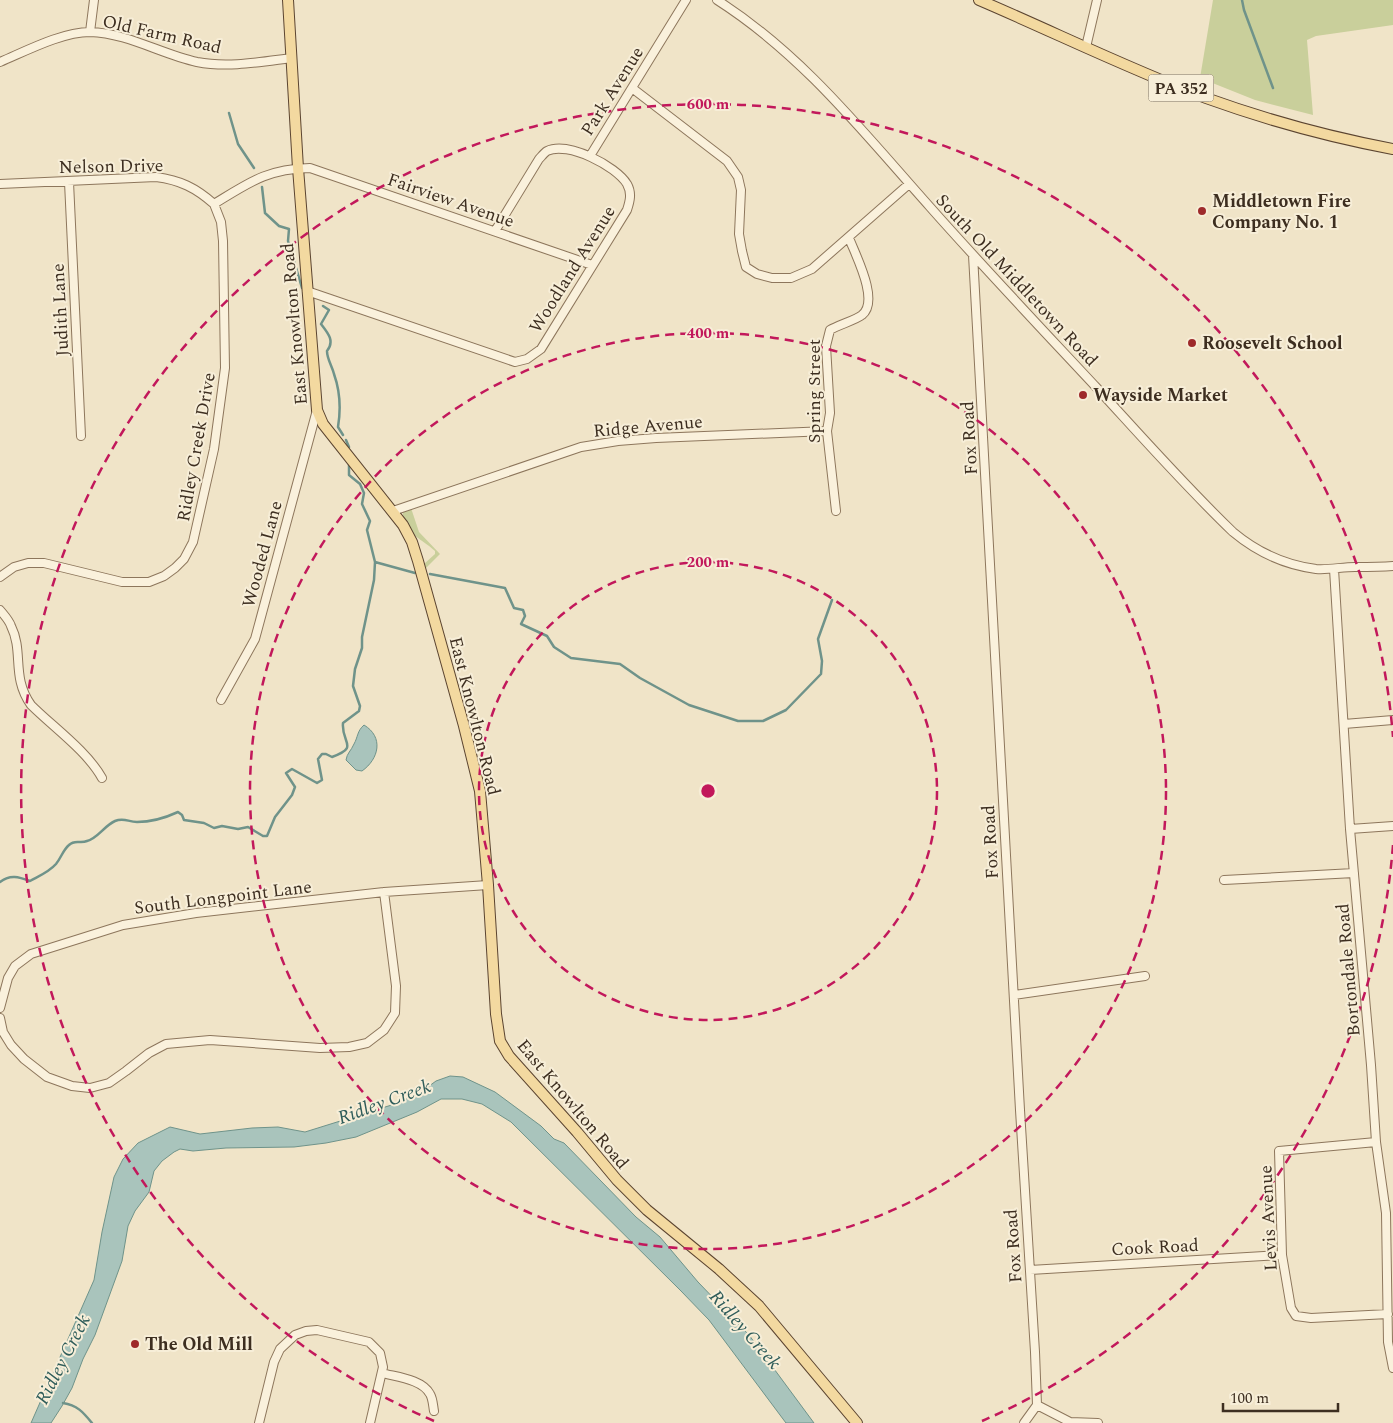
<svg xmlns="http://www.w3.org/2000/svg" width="1393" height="1423" viewBox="0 0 1393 1423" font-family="Spectral,serif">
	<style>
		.green { fill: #c9cf9b }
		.water { fill: #a9c4bc; stroke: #6f938a }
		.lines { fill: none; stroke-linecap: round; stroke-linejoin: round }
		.stream { stroke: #6f938a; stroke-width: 2.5 }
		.minor-casing { stroke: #8d765c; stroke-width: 10 }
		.major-casing { stroke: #5b4430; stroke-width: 12 }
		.minor { stroke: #faf1dc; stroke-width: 8 }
		.major { stroke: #f3d9a0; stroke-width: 10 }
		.ring { fill: none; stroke: #c2185b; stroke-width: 2.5; stroke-dasharray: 9 6 }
		.poi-dot { fill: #9e2a2b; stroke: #f7eed8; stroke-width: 2 }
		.labels { text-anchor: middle; stroke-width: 4; stroke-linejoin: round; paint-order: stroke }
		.shield { fill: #f7eed8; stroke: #756857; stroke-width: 1 }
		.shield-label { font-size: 16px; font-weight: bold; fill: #3d2e20 }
		.street-label { font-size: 18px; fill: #3d2e20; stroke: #f7eed8 }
		.poi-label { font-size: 18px; font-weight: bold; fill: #3d2e20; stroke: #f7eed8; text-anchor: start }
		.water-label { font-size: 19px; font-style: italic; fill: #2f5d5a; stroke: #f7eed8 }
		.centre { fill: #c2185b; stroke: #f7eed8; stroke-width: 2.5 }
		.ring-label { font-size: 15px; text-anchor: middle; font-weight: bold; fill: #c2185b; stroke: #f7eed8; stroke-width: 4; stroke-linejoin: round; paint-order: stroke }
	</style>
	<rect width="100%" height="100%" fill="#f0e4c8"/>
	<path class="green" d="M1213 0H1393V25L1316 36 1307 40 1313 115 1255 100 1200 78Z
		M411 508 419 532 440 554 424 570V564L435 554V551C421 538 409 537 403 515V512Z"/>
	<path class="water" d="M364 725C384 737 379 759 362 771L356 770 346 760C347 753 351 751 354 744 358 737 357 731 364 725Z
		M450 1076 463 1077 495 1092 541 1126 554 1139 564 1143 636 1217 660 1237 698 1282 749 1335 814 1423H786L709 1320 681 1291 511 1122 482 1104 462 1099H441L417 1112 356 1137 326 1143 294 1147 226 1148 193 1151 180 1149 174 1152 162 1161 154 1171 149 1192 135 1211 128 1226 122 1261 95 1335 83 1359 72 1388 62 1406 51 1423H31L94 1280 102 1232 114 1177 123 1159 138 1143 170 1127 200 1134 252 1128 278 1127 305 1132 398 1103 421 1092 436 1081Z"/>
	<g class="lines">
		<path class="stream" d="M1242 0 1244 10 1273 88
			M229 113 238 144 254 168
			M262 187 265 213 279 226 289 229 288 241 302 288
			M323 306 329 310 321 324C328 333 335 341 327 351 327 359 332 366 334 374 340 391 341 409 338 427L343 435
			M346 440 349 447
			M375 562 415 573
			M430 574 505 588 514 608 523 610 525 616 521 624 547 636 554 647 571 658 620 664 640 678 689 705 738 721H763L786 710 821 674 822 661 818 639 832 600
			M0 882C10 874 19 877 30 881 39 876 49 872 56 864 61 858 63 850 69 845 75 839 80 844 87 841 98 838 104 826 115 821 124 817 128 822 137 822 152 822 165 818 178 812L182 815 184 820 204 823 214 828 222 826 238 829 248 827 263 836H267L275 817 292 795 295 787 286 773 292 769 317 783 322 780 318 759 322 754H326L332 757C360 747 341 743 343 723L359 711 360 706 353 686 355 669 362 648V637L374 580 375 562 367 530 370 521 362 504 364 493 360 484 349 475V464
			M63 1403C77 1405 83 1412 92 1423"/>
		<defs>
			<path id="minor" d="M717 0C803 55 863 132 930 207 984 268 1040 327 1096 387 1141 436 1185 486 1233 532 1257 552 1285 565 1316 569 1329 570 1342 567 1355 567 1368 567 1380 567 1393 566
				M90 32 94 0
				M1086 47 1097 0
				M0 62C26 51 62 32 90 32 127 33 161 54 197 62 228 68 260 62 292 58
				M632 88 727 161 738 177 741 190 739 234 742 251 746 267 757 274 772 278H791L812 269 909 184
				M590 156 686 0
				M69 182 81 436
				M0 184 156 177C180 180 196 188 214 204
				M973 255 1020 1110 1035 1352 1037 1405 1024 1423
				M307 291 515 362 527 359 541 349 627 210C630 201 632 193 627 184 616 166 568 141 547 151 544 153 541 157 539 159L495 231
				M393 511 581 447 618 441 656 438 827 431
				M836 511 827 431 830 413 826 346 830 330C838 325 856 320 862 315 880 301 855 254 849 238
				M1334 569 1350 829 1371 1065 1376 1142 1386 1213 1388 1342 1393 1368
				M0 577 14 567 28 563H44L122 582H149L164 576 175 568 184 559 193 542 214 449 225 368 223 241 221 222 214 204C250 182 267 169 310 168L592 265
				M0 610C4 615 9 620 11 626 24 652 11 677 31 705 53 727 87 751 102 778
				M221 700 255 639 317 410
				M1344 724 1393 720
				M1350 829 1393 826
				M1224 880 1354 873
				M1014 995 1145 976
				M0 1008 8 978 15 966 31 954 123 925 196 913 384 892 488 885
				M0 1018 3 1032 11 1045 24 1059 47 1077 72 1086 90 1088 109 1083 126 1071 149 1053 166 1044 210 1040 320 1048 349 1047 367 1043 384 1030 395 1013 396 986 384 892
				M1376 1142 1279 1151 1282 1255 1291 1308 1296 1316 1311 1318 1388 1314
				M1030 1270 1282 1255
				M382 1373C396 1377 422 1379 430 1394 433 1399 433 1406 434 1411
				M1037 1405 1070 1422 1098 1423
				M259 1423 274 1362 280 1349 295 1335 306 1331 317 1330 369 1342 380 1353 383 1367 370 1423"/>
			<path id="major" d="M288 0 298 168 317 410 323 424 403 525 412 542 418 561 464 726 480 791 488 885 496 1014 500 1041 509 1056 577 1132 617 1180 647 1210 719 1269 759 1306 857 1423
				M979 0C1054 32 1129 69 1206 98 1267 120 1329 137 1393 149"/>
		</defs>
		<use href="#minor" class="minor-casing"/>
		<use href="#major" class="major-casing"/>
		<use href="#minor" class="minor"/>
		<use href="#major" class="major"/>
	</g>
	<g class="ring">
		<circle cx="708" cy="791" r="229"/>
		<circle cx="708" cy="791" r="458"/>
		<path d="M1393 845A687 687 0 0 1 982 1421M434 1421A687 687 0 1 1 1393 737"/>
	</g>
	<g class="poi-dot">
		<circle cx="1202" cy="211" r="5"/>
		<circle cx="1192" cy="343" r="5"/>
		<circle cx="1083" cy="395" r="5"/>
		<circle cx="135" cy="1344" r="5"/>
	</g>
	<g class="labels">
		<rect class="shield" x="1148.5" y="74.5" width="65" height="27" rx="4"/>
		<g class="shield-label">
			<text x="1181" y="94">PA 352</text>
		</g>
		<g class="street-label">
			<text transform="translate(162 34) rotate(13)" y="6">Old Farm Road</text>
			<text transform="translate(612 91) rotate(-58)" y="6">Park Avenue</text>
			<text transform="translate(111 166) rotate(-1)" y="6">Nelson Drive</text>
			<text transform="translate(451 200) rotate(19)" y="6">Fairview Avenue</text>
			<text transform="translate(572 269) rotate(-58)" y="6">Woodland Avenue</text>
			<text transform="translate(1017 280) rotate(47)" y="6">South Old Middletown Road</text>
			<text transform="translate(60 310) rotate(-93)" y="6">Judith Lane</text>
			<text transform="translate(294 324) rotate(-95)" y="6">East Knowlton Road</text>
			<text transform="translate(814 391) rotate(-90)" y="6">Spring Street</text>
			<text transform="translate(648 426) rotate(-5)" y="6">Ridge Avenue</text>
			<text transform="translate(969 438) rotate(-93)" y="6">Fox Road</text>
			<text transform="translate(196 447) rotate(-80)" y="6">Ridley Creek Drive</text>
			<text transform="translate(262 554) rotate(-75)" y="6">Wooded Lane</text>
			<text transform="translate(475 716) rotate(76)" y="6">East Knowlton Road</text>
			<text transform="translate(990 842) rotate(-93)" y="6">Fox Road</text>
			<text transform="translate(223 897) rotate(-7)" y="6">South Longpoint Lane</text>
			<text transform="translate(1348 970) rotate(-95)" y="6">Bortondale Road</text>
			<text transform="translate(573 1104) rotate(50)" y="6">East Knowlton Road</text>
			<text transform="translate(1268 1218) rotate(-93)" y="6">Levis Avenue</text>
			<text transform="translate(1013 1246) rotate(-94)" y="6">Fox Road</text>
			<text transform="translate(1155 1247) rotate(-3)" y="6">Cook Road</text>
		</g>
		<g class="poi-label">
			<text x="1212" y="207">Middletown Fire<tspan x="1212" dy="21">Company No. 1</tspan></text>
			<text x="1202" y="349">Roosevelt School</text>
			<text x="1093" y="401">Wayside Market</text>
			<text x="145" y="1350">The Old Mill</text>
		</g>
		<g class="water-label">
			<text transform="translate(384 1101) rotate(-20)" y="7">Ridley Creek</text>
			<text transform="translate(746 1329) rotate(49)" y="7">Ridley Creek</text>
			<text transform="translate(62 1359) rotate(-63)" y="7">Ridley Creek</text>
		</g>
	</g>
	<circle cx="708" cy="791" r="8" class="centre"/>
	<g class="ring-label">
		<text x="708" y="109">600 m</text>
		<text x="708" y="338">400 m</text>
		<text x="708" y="567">200 m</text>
	</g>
	<path d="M1223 1403v8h115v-8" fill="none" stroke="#3d2e20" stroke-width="2.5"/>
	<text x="1230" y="1403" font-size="15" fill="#3d2e20" stroke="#f7eed8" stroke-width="4" paint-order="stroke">100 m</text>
</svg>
